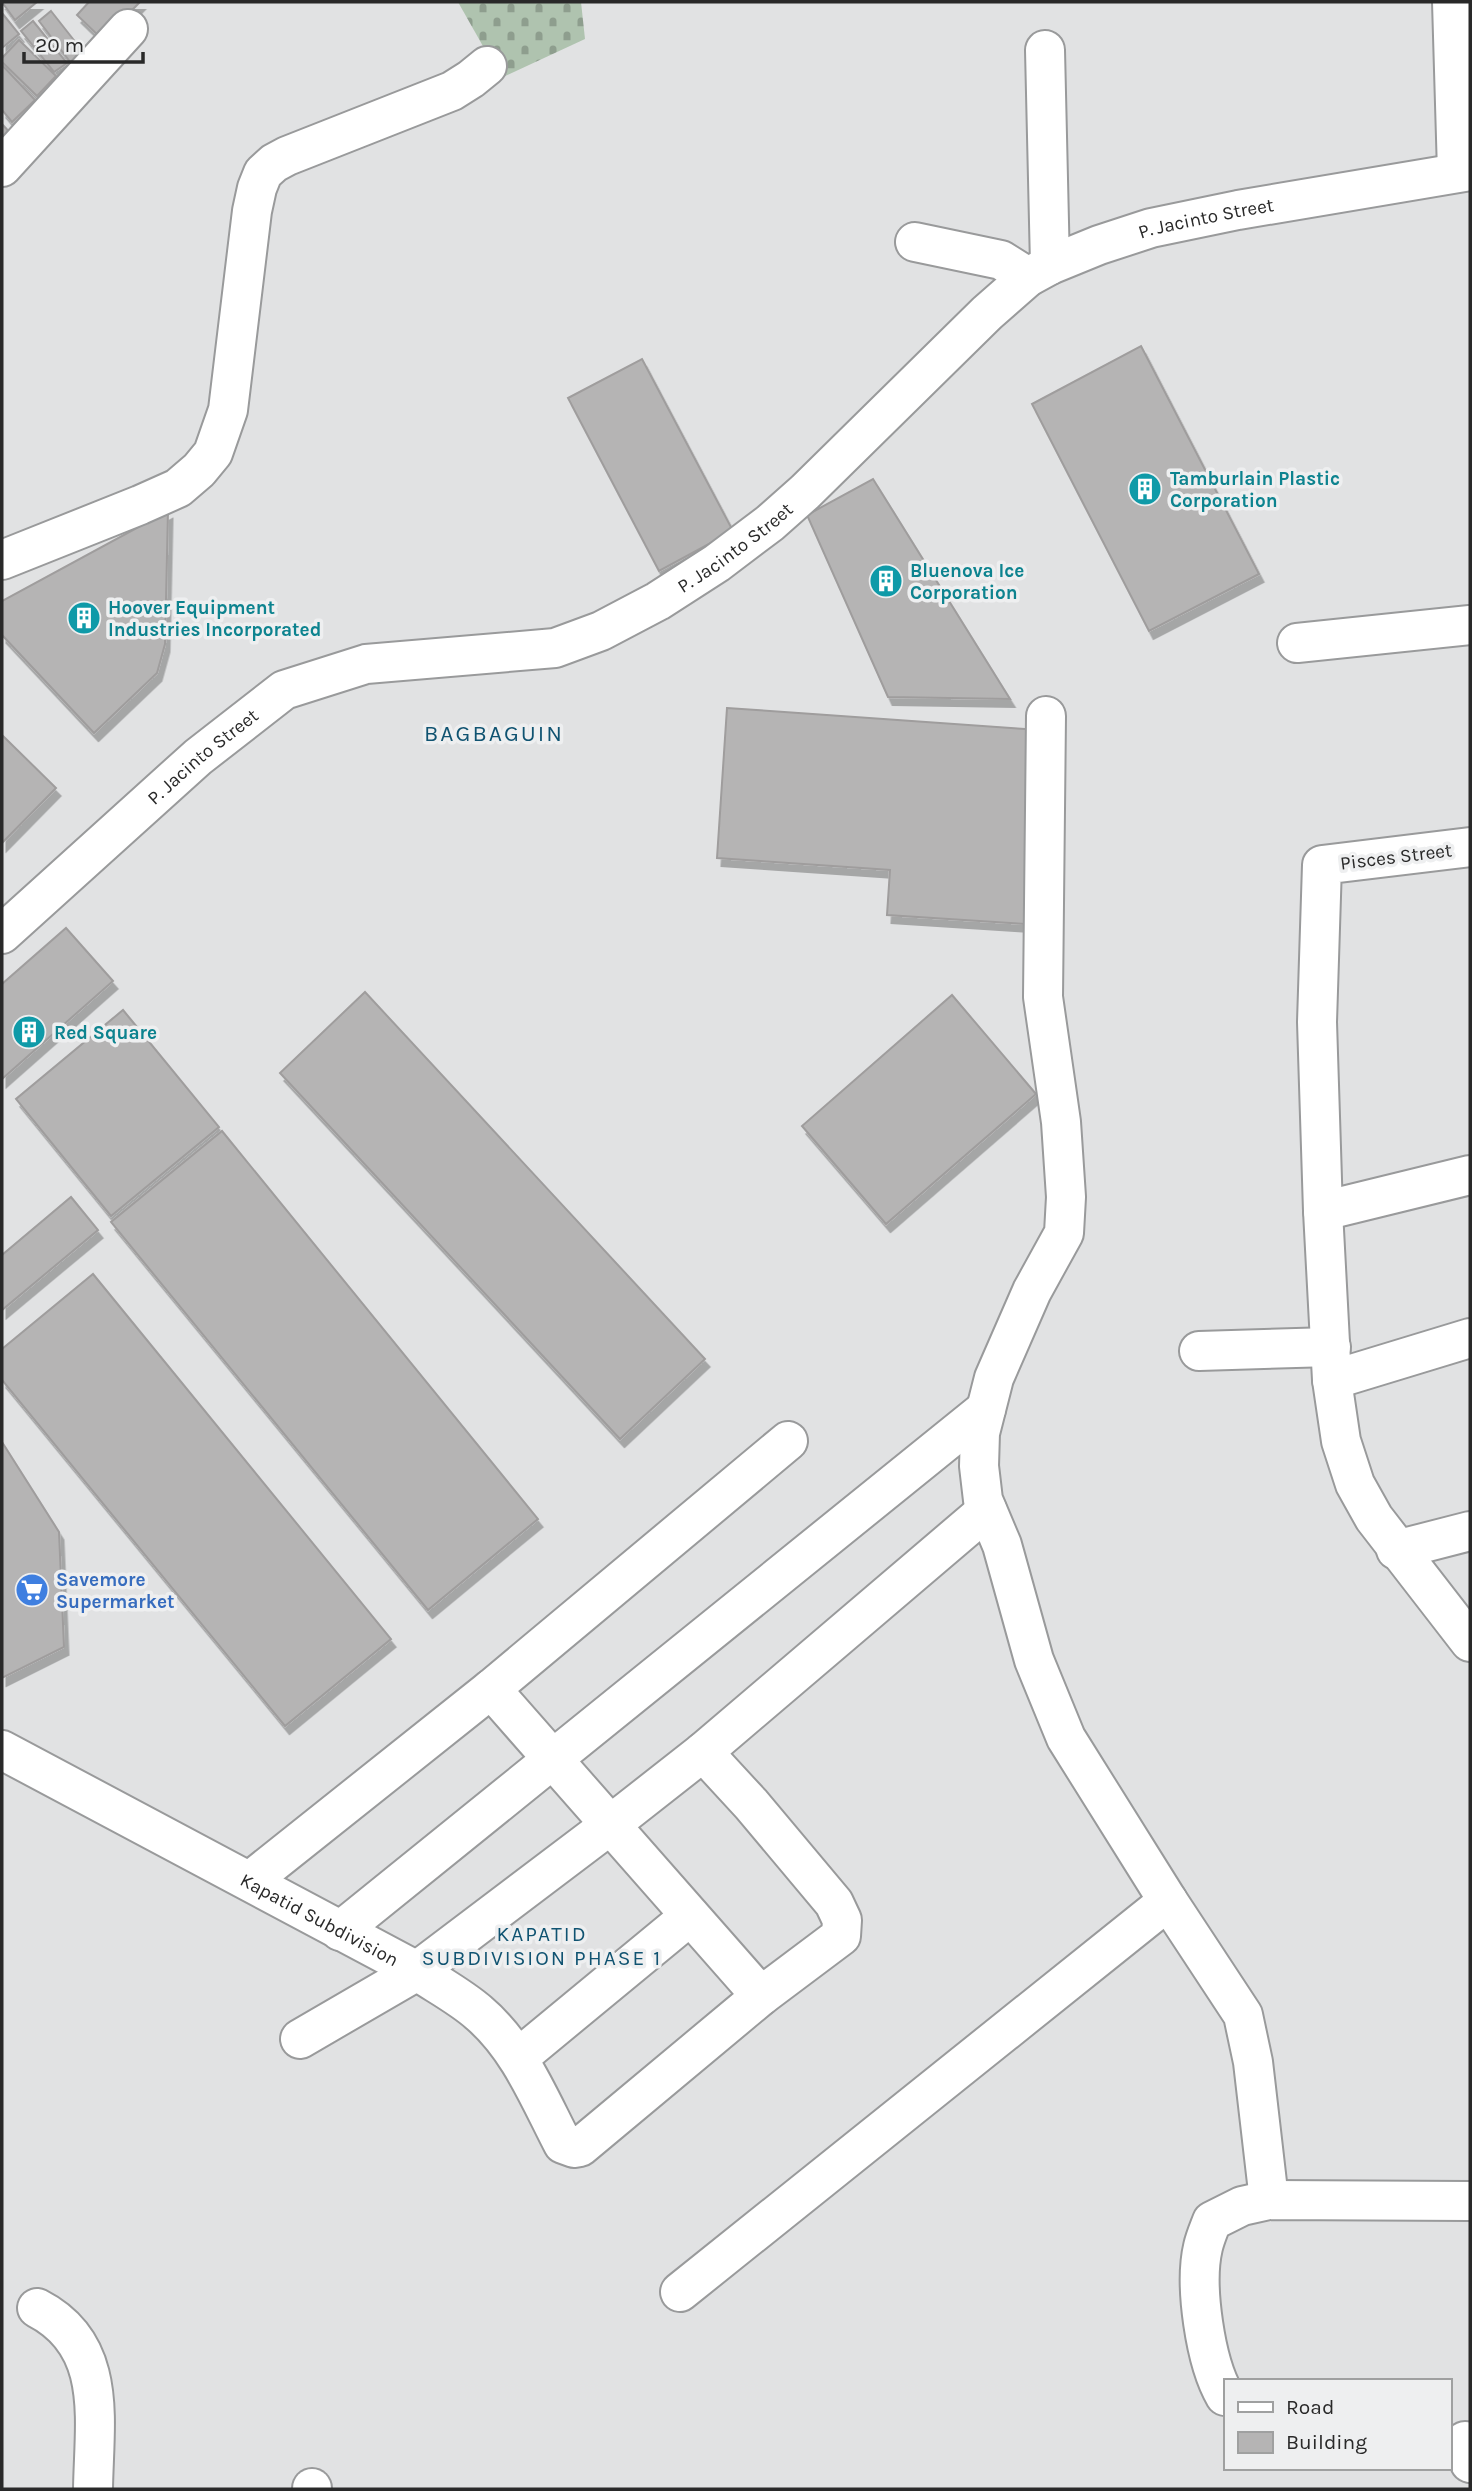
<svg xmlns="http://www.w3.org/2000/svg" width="1472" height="2491" viewBox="0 0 1472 2491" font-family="Karla,sans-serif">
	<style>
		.cemetery { fill: url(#cemetery-stones) }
		.building { fill: #b5b4b4; stroke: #9f9d9d; stroke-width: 2; filter: url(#shadow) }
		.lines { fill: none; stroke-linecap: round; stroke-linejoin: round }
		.minor-casing { stroke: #999a9b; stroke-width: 42 }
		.minor { stroke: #fff; stroke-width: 38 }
		.labels { text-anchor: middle; stroke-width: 7; stroke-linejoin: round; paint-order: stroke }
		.street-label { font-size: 19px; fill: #292929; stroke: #eeeff0 }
		.culture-label { font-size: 19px; font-weight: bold; fill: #0d838f; stroke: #eeeff0; text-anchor: start }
		.shop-label { font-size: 19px; font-weight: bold; fill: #366cbe; stroke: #eeeff0; text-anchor: start }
		.neighbourhood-label { font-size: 21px; letter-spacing: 2px; fill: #105371; stroke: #eeeff0 }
		.quarter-label { font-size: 23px; letter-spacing: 2px; fill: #105371; stroke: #eeeff0 }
	</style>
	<defs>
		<pattern id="cemetery-stones" width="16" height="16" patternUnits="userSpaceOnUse" patternTransform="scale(1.75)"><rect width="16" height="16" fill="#afc3af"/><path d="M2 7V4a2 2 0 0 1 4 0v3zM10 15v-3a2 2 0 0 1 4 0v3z" fill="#8e9e8e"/></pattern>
		<filter id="shadow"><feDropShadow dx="4.5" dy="8" stdDeviation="0" flood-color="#0004"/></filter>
	</defs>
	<rect width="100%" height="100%" fill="#e1e2e3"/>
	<path class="cemetery" d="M458 2H581L585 39 501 78Z"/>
	<path class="building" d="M2 2H37L15 20Z
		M89 2H140L103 40 77 15Z
		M51 11 84 53 71 63 39 21Z
		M2 13 19 34 2 48Z
		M33 21 67 63 54 72 21 31Z
		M19 40 56 76 37 96 2 62V58Z
		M2 65 35 100 12 122 2 110Z
		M2 124 13 136 2 146Z
		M1141 346 1259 574 1149 631 1032 404Z
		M642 359 733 531 659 571 568 398Z
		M873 479 1010 699 888 697 807 515Z
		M168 511 165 644 157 673 94 733 2 635V601Z
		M727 708 1039 730 1025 924 887 915 890 870 717 858Z
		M2 735 56 788 2 843Z
		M66 928 113 981 2 1079V984Z
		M365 992 705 1359 620 1439 280 1073Z
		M952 995 1036 1094 886 1224 802 1126Z
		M123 1010 219 1127 111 1216 16 1099Z
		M222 1131 538 1519 428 1610 111 1222Z
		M71 1197 98 1230 2 1310V1255Z
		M93 1274 391 1639 285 1726 2 1380V1349Z
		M2 1442 59 1532 64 1647 2 1678Z"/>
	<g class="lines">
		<defs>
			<g id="minor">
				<path d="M1452 2 1457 172"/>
				<path d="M1045 50 1050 265"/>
				<path d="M2 167 128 29"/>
				<path d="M915 242 1001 260 1028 277"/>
				<path d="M2 560 140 505 178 488 199 470 213 453 228 410 252 211 257 188 263 173 274 163 287 156 452 91 471 79 487 66"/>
				<path d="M1297 643 1470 625"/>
				<path d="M1046 716 1043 997 1061 1122 1066 1197 1064 1233 1032 1291 994 1378 980 1433 979 1466 983 1500 1002 1545 1034 1660 1066 1738 1168 1901 1243 2015 1253 2062 1269 2200"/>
				<path d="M1470 847 1322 865 1317 1022 1323 1211 1332 1380 1341 1441 1355 1484 1374 1518 1470 1642"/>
				<path id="s1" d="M2 934 198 757 284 690 366 664 555 648 601 631 658 601 717 563 770 523 805 492 987 313 1028 277 1050 265 1099 245 1151 228 1238 210 1470 171"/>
				<path d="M1323 1211 1470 1175"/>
				<path d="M1199 1351 1331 1347"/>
				<path d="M1332 1380 1470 1338"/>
				<path d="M1396 1550 1470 1531"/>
				<path d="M491 1689 761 1996"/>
				<path id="s2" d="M2 1750 417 1971C438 1985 461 1997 479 2013 519 2047 539 2098 563 2144L574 2148 580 2147 761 1996 841 1936 842 1920 834 1903 751 1804 703 1752"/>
				<path d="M250 1881 491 1689 788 1441"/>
				<path d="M340 1931 986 1409"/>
				<path d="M300 2039 417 1971 610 1825 703 1752 987 1510"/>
				<path d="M518 2058 690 1916"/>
				<path d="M680 2292 1168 1901"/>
				<path d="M37 2308C109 2345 94 2421 93 2489"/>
				<path d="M1225 2396C1205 2362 1194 2285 1203 2247 1205 2238 1209 2229 1212 2221L1242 2206 1269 2200 1470 2201"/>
				<path d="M1465 2441 1470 2463"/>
				<path d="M312 2488V2489"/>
			</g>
		</defs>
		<use href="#minor" class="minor-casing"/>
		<use href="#minor" class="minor"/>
	</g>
	<defs>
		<symbol id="building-disc" viewBox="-11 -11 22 22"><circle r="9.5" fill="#0f9aa8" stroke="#eeeff0"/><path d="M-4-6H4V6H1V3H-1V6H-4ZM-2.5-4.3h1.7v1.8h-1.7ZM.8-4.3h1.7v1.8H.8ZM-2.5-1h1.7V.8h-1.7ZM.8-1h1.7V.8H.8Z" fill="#fff"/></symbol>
		<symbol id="supermarket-disc" viewBox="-11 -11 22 22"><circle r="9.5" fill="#3f7fe0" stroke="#eeeff0"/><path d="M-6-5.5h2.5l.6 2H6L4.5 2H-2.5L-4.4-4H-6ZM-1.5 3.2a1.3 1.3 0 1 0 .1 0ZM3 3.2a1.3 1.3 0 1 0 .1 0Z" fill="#fff"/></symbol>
	</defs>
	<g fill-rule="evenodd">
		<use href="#building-disc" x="1126" y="470" width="38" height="38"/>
		<use href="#building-disc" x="867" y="562" width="38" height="38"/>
		<use href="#building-disc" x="65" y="599" width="38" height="38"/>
		<use href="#building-disc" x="10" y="1013" width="38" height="38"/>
		<use href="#supermarket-disc" x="13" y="1571" width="38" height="38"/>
	</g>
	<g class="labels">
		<g class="street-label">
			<text dy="7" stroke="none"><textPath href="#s1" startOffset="1444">P. Jacinto Street</textPath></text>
			<text dy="7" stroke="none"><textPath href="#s1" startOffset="856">P. Jacinto Street</textPath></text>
			<text dy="7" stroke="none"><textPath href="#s1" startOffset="268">P. Jacinto Street</textPath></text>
			<text transform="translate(1396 856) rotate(-7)" y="7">Pisces Street</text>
			<text dy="7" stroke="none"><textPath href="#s2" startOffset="360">Kapatid Subdivision</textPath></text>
		</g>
		<g class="culture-label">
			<text x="1170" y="485">Tamburlain Plastic<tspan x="1170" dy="22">Corporation</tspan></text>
			<text x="910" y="577">Bluenova Ice<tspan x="910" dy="22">Corporation</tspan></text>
			<text x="108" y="614">Hoover Equipment<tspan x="108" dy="22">Industries Incorporated</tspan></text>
			<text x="54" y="1039">Red Square</text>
		</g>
		<g class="shop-label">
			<text x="56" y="1586">Savemore<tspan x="56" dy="22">Supermarket</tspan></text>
		</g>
		<g class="neighbourhood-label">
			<text x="542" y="1941">KAPATID<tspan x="542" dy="24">SUBDIVISION PHASE 1</tspan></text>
		</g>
		<g class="quarter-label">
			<text x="494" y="741">BAGBAGUIN</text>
		</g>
	</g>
	<rect width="1472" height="2491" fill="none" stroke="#292929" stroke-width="7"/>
	<rect x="1224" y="2379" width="228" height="91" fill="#eeeff0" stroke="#9fa0a0" stroke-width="2"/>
	<rect x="1238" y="2402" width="35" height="10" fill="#ffffff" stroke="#9fa0a0" stroke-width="2"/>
	<text x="1286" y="2414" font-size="21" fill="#292929">Road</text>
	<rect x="1238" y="2432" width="35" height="21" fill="#b5b4b4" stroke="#9fa0a0" stroke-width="2"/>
	<text x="1286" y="2449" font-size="21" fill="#292929">Building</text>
	<path d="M24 52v10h119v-10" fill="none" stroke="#292929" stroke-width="3.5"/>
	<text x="35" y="52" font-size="21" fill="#292929" stroke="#eeeff0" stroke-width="5" paint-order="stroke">20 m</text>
</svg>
